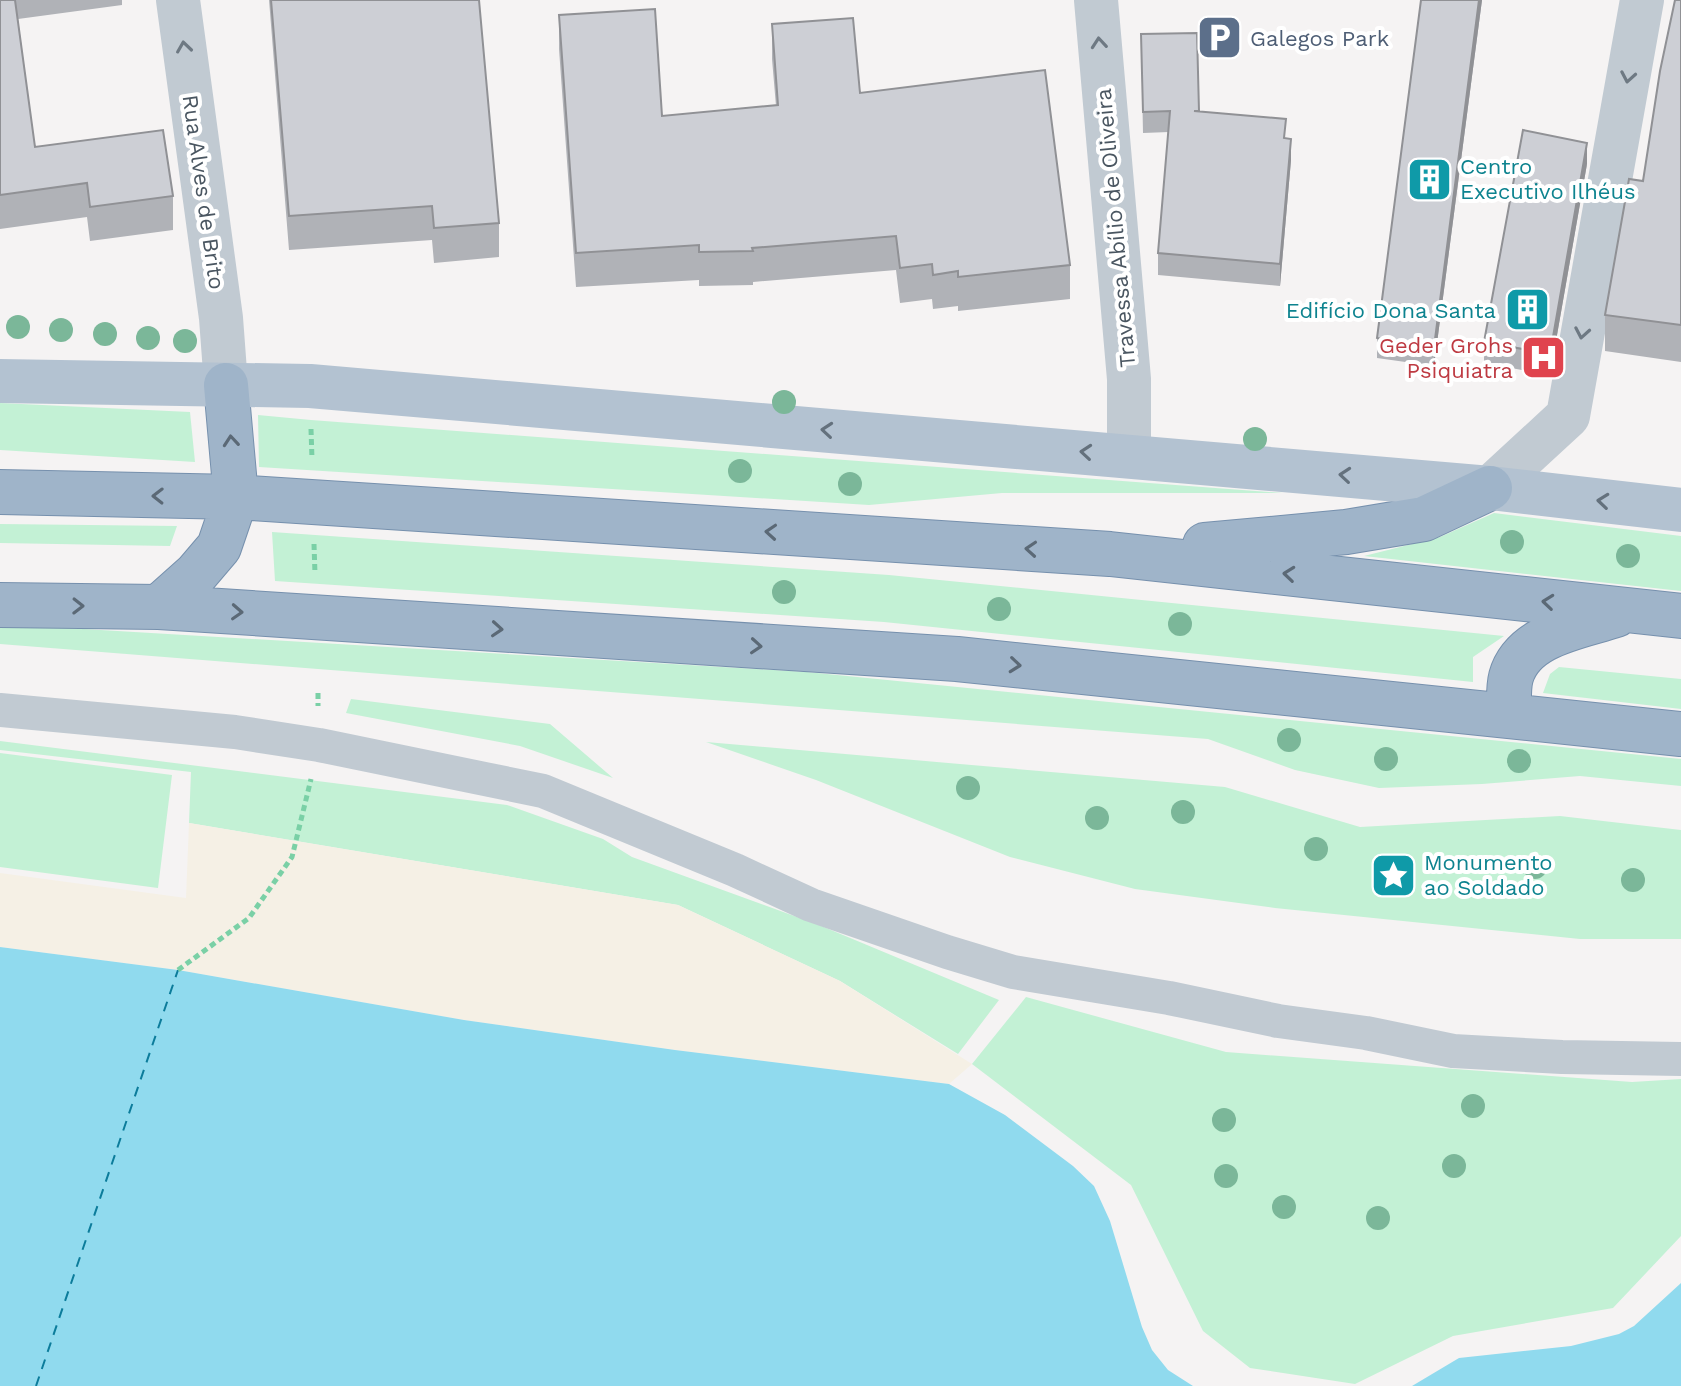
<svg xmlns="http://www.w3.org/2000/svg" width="1681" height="1386" viewBox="0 0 1681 1386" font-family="'Work Sans',sans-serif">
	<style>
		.green { fill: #c3f1d5 }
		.sand { fill: #f5f0e5 }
		.water { fill: #90daee }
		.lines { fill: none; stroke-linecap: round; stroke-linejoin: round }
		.ferry { stroke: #0c7c9b; stroke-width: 2; stroke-dasharray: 10 8; stroke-linecap: butt }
		.trunk-casing { stroke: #7690ad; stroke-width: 46 }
		.path { stroke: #7ad0a6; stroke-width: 5; stroke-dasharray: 6 4; stroke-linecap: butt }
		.pedestrian { stroke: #c1cad2; stroke-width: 34 }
		.minor { stroke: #c1cad2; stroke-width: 44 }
		.tertiary { stroke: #c1cad2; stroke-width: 44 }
		.primary { stroke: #b3c2d1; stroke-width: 44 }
		.trunk { stroke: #9fb4c9; stroke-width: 44 }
		.tree { fill: #7bb799 }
		.wall { fill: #b0b2b7 }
		.shaded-wall { fill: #909195 }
		.building { fill: #cdcfd5; stroke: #909195; stroke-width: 2 }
		.oneway { stroke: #6e7983 }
		.oneway2 { stroke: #64717d }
		.oneway3 { stroke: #5b6976 }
		.labels { text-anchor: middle; stroke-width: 8; stroke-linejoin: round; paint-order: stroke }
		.service-label { font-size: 22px; fill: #4e5e75; stroke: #fff; text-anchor: start }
		.culture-label { font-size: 22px; fill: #0d838f; stroke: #fff; text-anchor: start }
		.street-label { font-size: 22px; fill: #4a5661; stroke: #fff }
		.health-label { font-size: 22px; fill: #be3a42; stroke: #fff; text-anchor: end }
	</style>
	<rect width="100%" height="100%" fill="#f5f3f3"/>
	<path class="green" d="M0 403 190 412 195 462 0 450Z
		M258 415 311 420 1283 493H1002L869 505 259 467Z
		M1494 513 1681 536V591L1364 556 1440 537Z
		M0 524 177 526 170 546 0 543Z
		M272 532 889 575 1504 636 1473 657V682L884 622 275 581Z
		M0 624 807 672 1681 759V786L1580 776 1482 784 1379 788 1295 770 1208 739 0 644Z
		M1559 667 1681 679V709L1543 693 1550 674Z
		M351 699 550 724 613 778 520 746 346 713Z
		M0 741 507 805 603 839 632 857 819 925 999 1000 958 1054 840 981 678 905 189 823 191 772 0 750Z
		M706 742 1225 787 1360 827 1560 816 1681 830V939H1580L1275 908 1135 889 1010 857 816 780Z
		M0 753 172 775 158 888 0 867Z
		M1026 997 1226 1052 1632 1082 1681 1079V1236L1613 1308 1453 1336 1355 1384 1250 1368 1203 1331 1131 1185 972 1064Z"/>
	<path class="sand" d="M189 823 678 905 840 981 972 1064 949 1084 675 1050 464 1020 178 970 0 947V873L186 898Z"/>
	<path class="water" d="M0 947 178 970 464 1020 675 1050 949 1084 1005 1115 1073 1166 1094 1186 1110 1221 1142 1327 1152 1350 1168 1370 1193 1386H0Z
		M1681 1283V1386H1412L1459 1358 1571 1346 1619 1334 1634 1326Z"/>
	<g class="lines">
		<path class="ferry" d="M36 1386 178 970"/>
		<defs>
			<path id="trunk" d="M0 492 236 497 1110 554 1681 616
				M1205 545 1346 532 1424 519 1490 488
				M0 605 159 607 957 659 1681 734
				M159 607 196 574 219 547 236 497 226 385
				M1509 715C1509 703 1508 688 1511 677 1523 634 1580 627 1616 615"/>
		</defs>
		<use href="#trunk" class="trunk-casing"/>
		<path class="path" d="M311 429 312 459
			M314 544 315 574
			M318 693V706
			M178 970 249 918 292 857 311 779"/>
		<path class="pedestrian" d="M0 710 235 732 319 745 543 791 735 870 811 905 947 952 1013 972 1169 998 1278 1021 1366 1033 1453 1051 1562 1057 1681 1059"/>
		<path class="minor" d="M1096 0 1129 379V456
			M1490 488 1568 416 1642 0"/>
		<path class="tertiary" d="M178 0 221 318 226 385"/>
		<path class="primary" d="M0 381 310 386 1490 488 1681 510"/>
		<use href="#trunk" class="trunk"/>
	</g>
	<g class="tree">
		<circle cx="18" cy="327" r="12"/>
		<circle cx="61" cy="330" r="12"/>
		<circle cx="105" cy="334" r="12"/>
		<circle cx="148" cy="338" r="12"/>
		<circle cx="185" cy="341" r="12"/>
		<circle cx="784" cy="402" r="12"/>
		<circle cx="1255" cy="439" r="12"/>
		<circle cx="740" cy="471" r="12"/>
		<circle cx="850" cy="484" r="12"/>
		<circle cx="1512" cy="542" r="12"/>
		<circle cx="1628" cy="556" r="12"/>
		<circle cx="784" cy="592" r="12"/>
		<circle cx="999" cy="609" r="12"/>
		<circle cx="1180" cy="624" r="12"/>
		<circle cx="1289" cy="740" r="12"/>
		<circle cx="1386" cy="759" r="12"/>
		<circle cx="1519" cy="761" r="12"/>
		<circle cx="968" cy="788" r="12"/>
		<circle cx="1183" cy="812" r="12"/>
		<circle cx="1097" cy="818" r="12"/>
		<circle cx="1316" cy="849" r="12"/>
		<circle cx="1535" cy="867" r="12"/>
		<circle cx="1633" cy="880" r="12"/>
		<circle cx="1473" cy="1106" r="12"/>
		<circle cx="1224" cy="1120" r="12"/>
		<circle cx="1454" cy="1166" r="12"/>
		<circle cx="1226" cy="1176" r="12"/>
		<circle cx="1284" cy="1207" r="12"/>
		<circle cx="1378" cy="1218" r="12"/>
	</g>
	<path class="wall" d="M0 0H122V5L18 19 35 147 173 196V230L90 241 87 217 0 229Z
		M269 0H479L499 223V257L434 263 432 240 289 250Z
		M1421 0H1482L1434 366 1377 358V338Z
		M1681 0V362L1605 351V315L1643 181Z
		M559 15 662 116 776 106 772 59V24L860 93 1070 265V299L958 311V306L933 309 932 299 900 303 896 270 753 282V285L699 286V280L576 287 559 49Z
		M1141 34 1199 111 1286 139 1291 160 1280 286 1158 275V253L1169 132 1143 133Z
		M1587 164 1550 375 1484 363V342Z"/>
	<path class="shaded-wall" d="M1479 0H1482L1434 366V347Z
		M1291 139V160L1280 286V264Z
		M1587 143V164L1550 375V354Z"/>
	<path class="building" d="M0 0H15L35 147 163 130 173 196 90 207 87 183 0 195Z
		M271 0H479L499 223 434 228 432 206 289 216Z
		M1421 0H1479L1434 347 1377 338Z
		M1675 0H1681V325L1605 315 1629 179 1643 181 1660 71Z
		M655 9 662 116 778 105 772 24 853 18 860 93 1045 70 1070 265 958 277V271L933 275 932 264 900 268 896 236 752 248 753 251 699 252V245L576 253 559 15Z
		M1197 33 1199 111H1194L1286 119 1284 138 1291 139 1280 264 1158 253 1170 111 1143 112 1141 34Z
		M1523 130 1587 143 1550 354 1484 342Z"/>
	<defs><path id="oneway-chevron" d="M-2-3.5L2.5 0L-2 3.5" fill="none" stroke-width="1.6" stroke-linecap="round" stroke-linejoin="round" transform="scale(2)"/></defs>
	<g class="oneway">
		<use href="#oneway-chevron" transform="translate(1099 43) rotate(-95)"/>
		<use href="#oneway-chevron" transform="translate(184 47) rotate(-98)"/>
		<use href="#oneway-chevron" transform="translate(1628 77) rotate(100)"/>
		<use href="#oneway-chevron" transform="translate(1582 333) rotate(100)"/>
	</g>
	<g class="oneway2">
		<use href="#oneway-chevron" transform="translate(827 430) rotate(-175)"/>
		<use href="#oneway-chevron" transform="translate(1086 452) rotate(-175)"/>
		<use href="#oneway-chevron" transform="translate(1345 475) rotate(-175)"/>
		<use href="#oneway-chevron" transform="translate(1603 501) rotate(-174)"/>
	</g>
	<g class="oneway3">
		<use href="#oneway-chevron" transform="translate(231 441) rotate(-95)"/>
		<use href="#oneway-chevron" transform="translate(158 496) rotate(-179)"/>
		<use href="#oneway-chevron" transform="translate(771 532) rotate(-176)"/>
		<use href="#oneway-chevron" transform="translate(1031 549) rotate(-176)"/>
		<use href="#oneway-chevron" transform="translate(1289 574) rotate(-174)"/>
		<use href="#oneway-chevron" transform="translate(1548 602) rotate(-174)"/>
		<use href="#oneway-chevron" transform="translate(78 606) rotate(1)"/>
		<use href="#oneway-chevron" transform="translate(237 612) rotate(3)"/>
		<use href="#oneway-chevron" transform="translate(497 629) rotate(4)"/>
		<use href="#oneway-chevron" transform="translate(756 646) rotate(4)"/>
		<use href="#oneway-chevron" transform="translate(1015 665) rotate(6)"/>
	</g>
	<defs>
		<symbol id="parking-square" viewBox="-11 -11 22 22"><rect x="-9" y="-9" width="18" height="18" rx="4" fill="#5c6f8a" stroke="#fff"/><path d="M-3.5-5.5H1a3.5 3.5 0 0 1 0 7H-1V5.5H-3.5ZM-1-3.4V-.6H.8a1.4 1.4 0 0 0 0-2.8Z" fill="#fff"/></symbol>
		<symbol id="building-square" viewBox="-11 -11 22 22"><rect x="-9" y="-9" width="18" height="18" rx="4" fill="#0f9aa8" stroke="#fff"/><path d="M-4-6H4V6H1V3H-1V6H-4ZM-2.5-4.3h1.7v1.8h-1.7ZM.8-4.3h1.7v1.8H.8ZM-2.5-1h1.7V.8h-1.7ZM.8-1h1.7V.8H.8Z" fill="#fff"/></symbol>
		<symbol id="hospital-square" viewBox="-11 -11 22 22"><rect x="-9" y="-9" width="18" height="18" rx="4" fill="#e0444e" stroke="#fff"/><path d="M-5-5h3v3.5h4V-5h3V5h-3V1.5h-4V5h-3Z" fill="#fff"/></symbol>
		<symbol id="sight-square" viewBox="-11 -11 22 22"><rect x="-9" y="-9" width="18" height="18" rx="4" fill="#0f9aa8" stroke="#fff"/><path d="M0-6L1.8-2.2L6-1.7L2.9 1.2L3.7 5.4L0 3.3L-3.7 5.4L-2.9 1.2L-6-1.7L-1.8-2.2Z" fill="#fff"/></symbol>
	</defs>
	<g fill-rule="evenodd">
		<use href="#parking-square" x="1194" y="12" width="51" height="51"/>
		<use href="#building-square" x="1404" y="154" width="51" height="51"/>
		<use href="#building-square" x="1502" y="284" width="51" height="51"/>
		<use href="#hospital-square" x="1518" y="332" width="51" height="51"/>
		<use href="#sight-square" x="1368" y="850" width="51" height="51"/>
	</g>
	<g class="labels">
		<g class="service-label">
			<text x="1250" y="46">Galegos Park</text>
		</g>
		<g class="culture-label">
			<text x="1460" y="174">Centro<tspan x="1460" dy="25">Executivo Ilhéus</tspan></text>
			<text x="1496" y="318" text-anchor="end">Edifício Dona Santa</text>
			<text x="1424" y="870">Monumento<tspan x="1424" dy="25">ao Soldado</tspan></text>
		</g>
		<g class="street-label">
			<text transform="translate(204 192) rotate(82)" y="8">Rua Alves de Brito</text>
			<text transform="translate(1115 228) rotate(-95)" y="8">Travessa Abílio de Oliveira</text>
		</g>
		<g class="health-label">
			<text x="1513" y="353">Geder Grohs<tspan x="1513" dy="25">Psiquiatra</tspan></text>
		</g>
	</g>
</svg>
